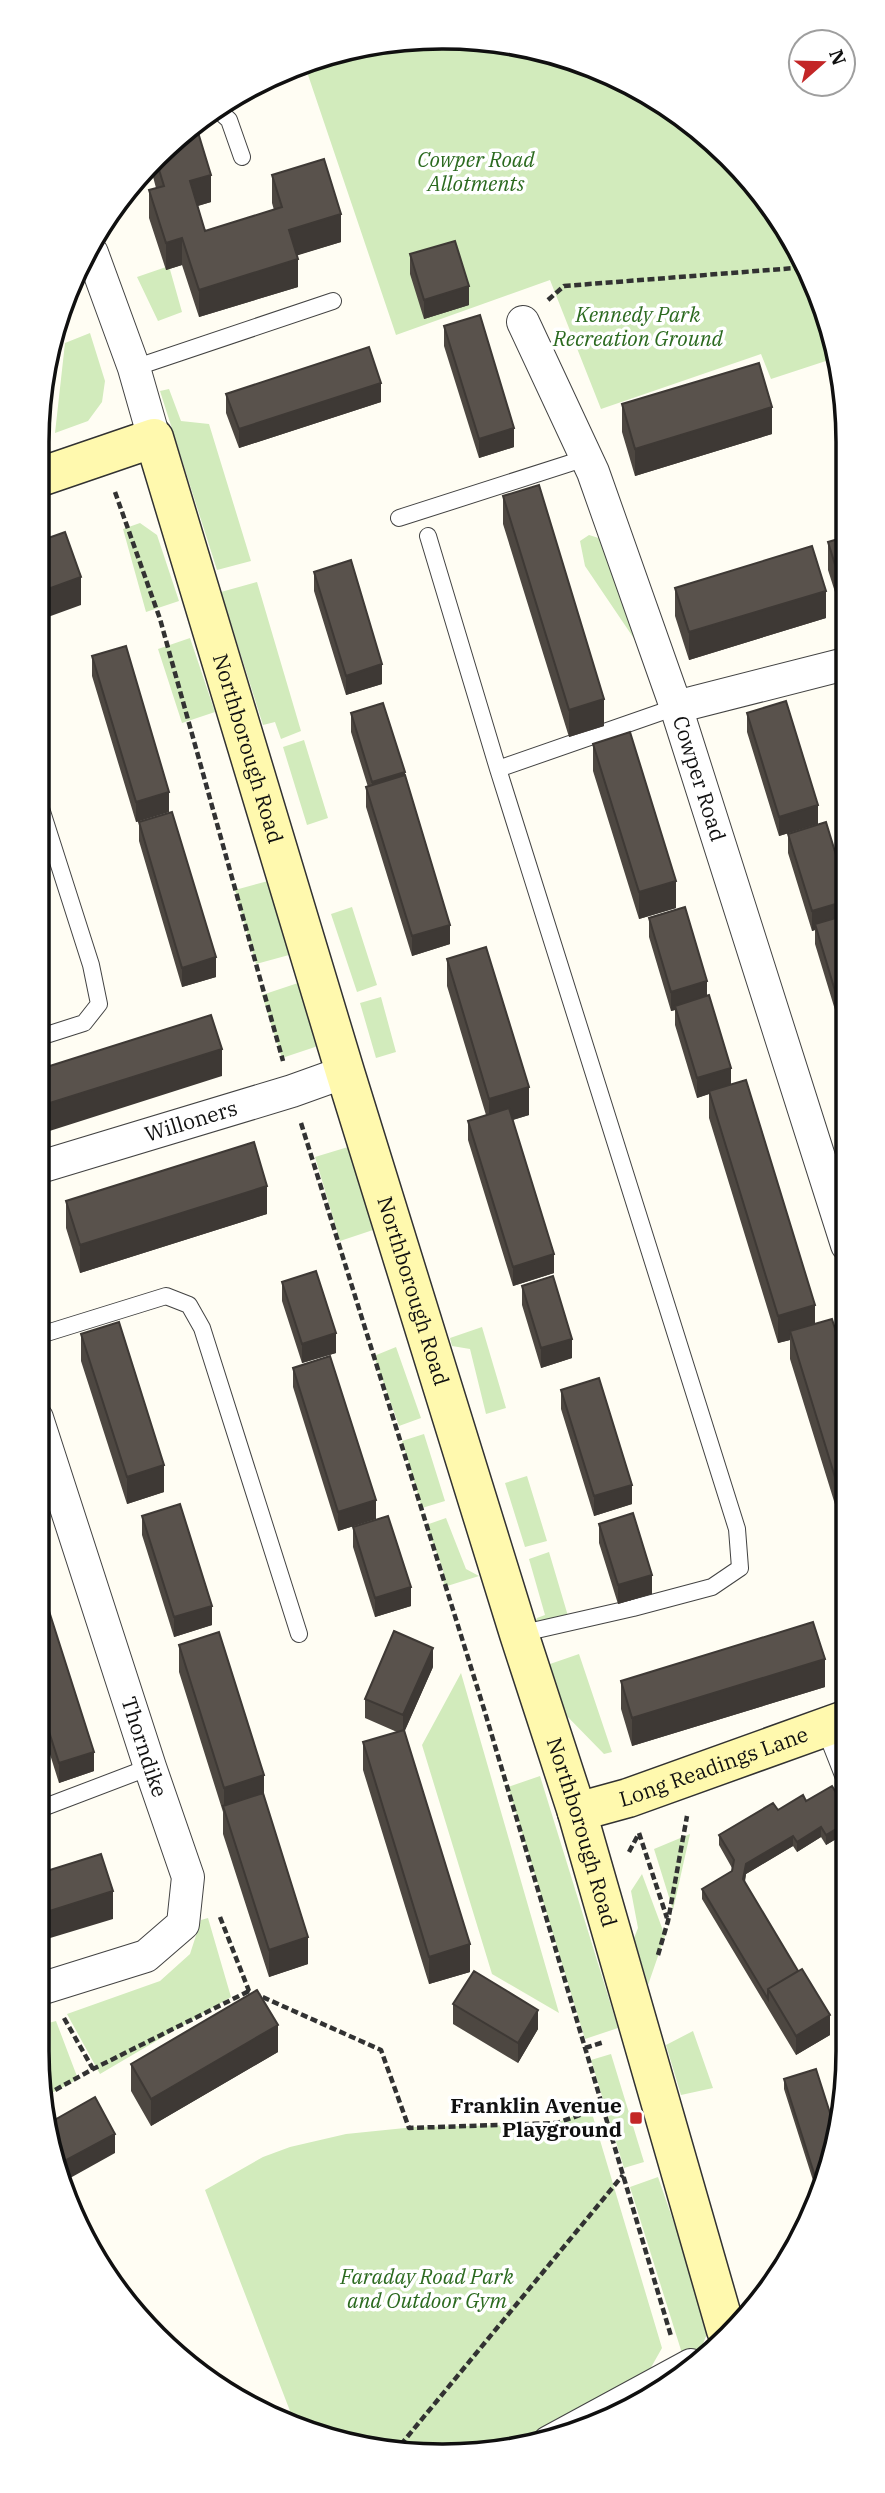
<svg xmlns="http://www.w3.org/2000/svg" width="885" height="2493" viewBox="0 0 885 2493" font-family="'IBM Plex Serif',serif">
	<style>
		.green { fill: #d2ebbc }
		.lines { fill: none; stroke-linecap: round; stroke-linejoin: round }
		.lane-casing { stroke: #434343; stroke-width: 18 }
		.street-casing { stroke: #434343; stroke-width: 34 }
		.secondary-casing { stroke: #323232; stroke-width: 41 }
		.path { stroke: #323232; stroke-width: 4.5; stroke-dasharray: 7 3.5; stroke-linecap: butt }
		.lane { stroke: #fff; stroke-width: 16 }
		.street { stroke: #fff; stroke-width: 32 }
		.secondary { stroke: #fff9ae; stroke-width: 38 }
		.wall { fill: #4d4741 }
		.shaded-wall { fill: #3e3935 }
		.building { fill: #59524c; stroke: #3e3935; stroke-width: 2 }
		.poi-dot { fill: #c32627; stroke: #fff; stroke-width: 2.5 }
		.labels { text-anchor: middle; stroke-width: 7; stroke-linejoin: round; paint-order: stroke }
		.park-label { font-size: 21px; font-style: italic; fill: #2b6a1f; stroke: #fff }
		.street-label { font-size: 21px; fill: #101010; stroke: #fff }
		.poi-label { font-size: 21px; font-weight: bold; fill: #101010; stroke: #fff; text-anchor: end }
		.rim { fill: none; stroke: #101010; stroke-width: 3.5 }
	</style>
	<rect width="100%" height="100%" fill="#fffdf3"/>
	<path class="green" d="M389 40 547 50 646 91 747 175 807 263 835 358 771 379 761 354 601 409 550 280 396 335 306 69Z
		M169 266 182 312 158 321 137 277Z
		M90 333 105 381 102 402 88 421 55 433 65 343Z
		M169 389 181 421 209 424 251 561 217 570 160 391Z
		M140 523 157 535 179 601 146 612 123 529Z
		M589 535 605 540 637 643 585 566 580 541Z
		M257 582 301 731 281 739 275 722 263 725 221 592Z
		M190 638 215 712 182 723 158 649Z
		M304 740 328 818 307 825 283 747Z
		M268 881 289 955 256 964 235 890Z
		M352 907 377 985 357 992 331 914Z
		M298 983 318 1046 282 1058 262 995Z
		M381 997 396 1052 376 1058 360 1003Z
		M348 1147 373 1230 340 1241 315 1157Z
		M482 1327 506 1408 486 1414 470 1349 452 1346 450 1338Z
		M396 1347 421 1418 399 1426 374 1356Z
		M424 1434 445 1501 422 1508 402 1441Z
		M527 1476 547 1541 525 1547 505 1483Z
		M446 1518 466 1569 479 1576 444 1587 443 1569 426 1525Z
		M549 1552 568 1616 534 1624 537 1618 545 1615 529 1559Z
		M579 1654 612 1752 604 1754 562 1711 550 1664Z
		M461 1673 559 2013 492 1974 422 1745Z
		M540 1776 618 2028 585 2039 508 1787Z
		M690 1834 673 1910 654 1849Z
		M642 1874 665 1936 648 1985 634 1938 638 1928 631 1891Z
		M208 1918 231 1997 100 2074 67 2014 160 1981 190 1954 201 1920Z
		M56 2021 78 2079 46 2096 37 2050V2026Z
		M693 2031 713 2088 681 2095 666 2045Z
		M611 2054 644 2162 624 2168 591 2060Z
		M591 2110 662 2348 649 2371 511 2445 390 2453 295 2424 205 2190 263 2157 290 2147 346 2134 415 2127 553 2124Z
		M658 2177 710 2327 702 2346 685 2363 630 2187Z"/>
	<g class="lines">
		<defs>
			<path id="lane" d="M218 110 229 120 242 157
				M134 368 333 301
				M399 518 586 458
				M428 536 498 769 737 1529 740 1568 712 1587 633 1608 519 1634
				M498 769 676 707
				M37 796 91 965 99 1004 84 1023 37 1038
				M37 1336 166 1296 189 1305 202 1328 299 1634
				M824 1727 848 1788
				M37 1810 150 1767"/>
			<g id="street">
				<path d="M92 253 134 368 154 438"/>
				<path id="s1" d="M523 322 593 472 676 707 847 1245"/>
				<path d="M676 707 845 664"/>
				<path id="s2" d="M37 1168 292 1091 345 1072"/>
				<path id="s3" d="M37 1418 150 1767 188 1877 183 1924 146 1956 37 1990"/>
				<path d="M549 2442 691 2365"/>
			</g>
			<g id="secondary">
				<path id="s4" d="M37 478 154 438 345 1072 519 1634 577 1812 726 2330"/>
				<path id="s5" d="M577 1812 628 1798 848 1719"/>
			</g>
		</defs>
		<use href="#lane" class="lane-casing"/>
		<use href="#street" class="street-casing"/>
		<use href="#secondary" class="secondary-casing"/>
		<path class="path" d="M548 300 564 286 808 267
			M115 492 160 619 283 1061
			M301 1123 484 1709 671 2336
			M639 1833 667 1918
			M629 1852 638 1835
			M220 1917 249 1991 381 2050 409 2128 557 2123 603 2107
			M658 1955 668 1921 687 1816
			M64 2018 93 2069
			M585 2048 604 2042
			M46 2095 93 2069 249 1991
			M394 2453 623 2175"/>
		<use href="#lane" class="lane"/>
		<use href="#street" class="street"/>
		<use href="#secondary" class="secondary"/>
	</g>
	<path class="wall" d="M197 129 211 202 198 206 205 231 274 210 272 203V175L341 242 297 255 298 287 199 317 182 265 166 270 149 218V190L156 188 151 169Z
		M410 254 469 305 424 319 410 274Z
		M444 326 514 447 479 458 444 346Z
		M832 354 845 389V415L832 373Z
		M226 394 381 402 239 448 226 413Z
		M622 404 772 434 635 476 622 432Z
		M503 496 604 726 569 737 503 524Z
		M845 537V613L842 614 828 570V542Z
		M314 572 382 684 346 695 314 591Z
		M675 588 826 618 689 660 675 616Z
		M92 656 169 812 136 822 92 676Z
		M351 713 405 775 450 944 412 956 366 807V787H368L351 732Z
		M747 713 818 824 779 836 747 732Z
		M593 744 676 908 639 919 593 771Z
		M139 822 216 977 182 987 139 841Z
		M788 834 846 888 839 1023 815 944V930L812 931 788 853Z
		M649 918 707 996 731 1084 815 1324 847 1367V1543L790 1359V1340L778 1343 709 1118V1094L697 1098 675 1025V1010L671 1011 649 937Z
		M447 959 529 1115 513 1120 554 1273 513 1286 468 1140V1121L486 1115 447 986Z
		M66 1201 267 1214 80 1273 66 1228Z
		M282 1282 336 1353 302 1363 282 1301Z
		M522 1286 572 1358 541 1368 522 1305Z
		M81 1334 164 1492 127 1504 81 1361Z
		M293 1368 376 1519 338 1531 293 1387Z
		M561 1390 632 1504 594 1516 561 1409Z
		M142 1516 212 1625 174 1637 142 1535Z
		M599 1524 652 1594 618 1604 599 1543Z
		M353 1527 411 1606 375 1617 353 1547Z
		M37 1593 39 1614 94 1771 59 1783 37 1713Z
		M179 1645 264 1795 308 1964 269 1977 223 1834V1812L179 1672Z
		M433 1667 404 1732 470 1972 429 1984 363 1770V1742L397 1732 365 1718V1699Z
		M621 1681 825 1687 632 1746 621 1709Z
		M806 1801 848 1812V1832L826 1845 821 1837 797 1852 793 1846 746 1874 745 1882 830 2035 796 2055 702 1899V1889L732 1871V1868L719 1845V1835L778 1810Z
		M453 2004 538 2029 518 2063 453 2024Z
		M278 2052 151 2126 131 2091V2064Z
		M784 2079 835 2155 817 2193 784 2089Z"/>
	<path class="shaded-wall" d="M251 87V89L237 94 239 91Z
		M211 175V202L190 208V181Z
		M341 214V242L289 258V230Z
		M182 238V265L166 270V243Z
		M298 259V287L199 317V290Z
		M469 286V305L424 319V300Z
		M381 383V402L239 448V429Z
		M772 407V434L635 476V449Z
		M514 428V447L479 458V439Z
		M81 577V605L37 621V593Z
		M845 585V613L842 614V587Z
		M826 591V618L689 660V632Z
		M382 664V684L346 695V676Z
		M604 699V726L569 737V710Z
		M405 772V791L372 801V782Z
		M169 792V812L136 822V802Z
		M818 805V824L779 836V817Z
		M676 881V908L639 919V892Z
		M846 901V920L815 924V930L812 931V911Z
		M450 925V944L412 956V936Z
		M216 957V977L182 987V968Z
		M707 981V1000L675 1006V1010L671 1011V992Z
		M846 1002V1021L839 1023V1004Z
		M222 1049V1076L37 1135V1107Z
		M731 1068V1087L709 1091V1094L697 1098V1078Z
		M529 1087V1115L489 1127V1099Z
		M267 1186V1214L80 1273V1245Z
		M554 1254V1273L513 1286V1267Z
		M815 1305V1332L790 1331V1340L778 1343V1316Z
		M336 1333V1353L302 1363V1344Z
		M572 1339V1358L541 1368V1348Z
		M164 1465V1492L127 1504V1477Z
		M632 1485V1504L594 1516V1496Z
		M376 1500V1519L338 1531V1512Z
		M652 1575V1594L618 1604V1585Z
		M411 1587V1606L375 1617V1598Z
		M39 1599V1619L37 1620V1600Z
		M212 1606V1625L174 1637V1617Z
		M433 1648V1667L403 1735V1715Z
		M825 1659V1687L632 1746V1718Z
		M94 1752V1771L59 1783V1763Z
		M264 1775V1803L224 1809V1788Z
		M848 1822V1832L826 1845V1835Z
		M821 1827V1837L797 1852V1842Z
		M793 1836V1846L746 1874 743 1889V1879L746 1864Z
		M113 1891V1919L37 1942V1915Z
		M308 1937V1964L269 1977V1950Z
		M470 1944V1972L429 1984V1957Z
		M538 2010V2029L518 2063V2043Z
		M830 2015V2035L796 2055V2036Z
		M278 2025V2052L151 2126V2099Z
		M115 2134V2153L63 2182 59 2164Z"/>
	<path class="building" d="M197 129 211 175 190 181 205 231 282 207 272 175 324 159 341 214 289 230 298 259 199 290 182 238 166 243 149 190 164 186 157 163Z
		M455 241 469 286 424 300 410 254Z
		M480 315 514 428 479 439 444 326Z
		M369 347 381 383 239 429 226 394Z
		M834 353 845 389V395L832 354Z
		M759 363 772 407 635 449 622 404Z
		M539 485 604 699 569 710 503 496Z
		M65 532 81 577 37 593V542Z
		M845 537V585L842 587 828 542Z
		M812 546 826 591 689 632 675 588Z
		M351 560 382 664 346 676 314 572Z
		M126 646 169 792 136 802 92 656Z
		M786 701 818 805 779 817 747 713Z
		M383 703 405 772 372 782 351 713Z
		M630 732 676 881 639 892 593 744Z
		M405 775 450 925 412 936 366 787Z
		M172 812 216 957 182 968 139 822Z
		M826 822 846 888V901L812 911 788 834Z
		M685 907 707 981 671 992 649 918Z
		M846 915V1002L839 1004 815 924Z
		M486 947 529 1087 489 1099 447 959Z
		M709 995 731 1068 697 1078 675 1006Z
		M211 1015 222 1049 37 1107V1070Z
		M746 1080 815 1305 778 1316 709 1091Z
		M509 1108 554 1254 513 1267 468 1121Z
		M254 1142 267 1186 80 1245 66 1201Z
		M316 1271 336 1333 302 1344 282 1282Z
		M553 1276 572 1339 541 1348 522 1286Z
		M832 1319 847 1367V1516L790 1331Z
		M119 1322 164 1465 127 1477 81 1334Z
		M330 1356 376 1500 338 1512 293 1368Z
		M599 1378 632 1485 594 1496 561 1390Z
		M180 1504 212 1606 174 1617 142 1516Z
		M633 1513 652 1575 618 1585 599 1524Z
		M388 1516 411 1587 375 1598 353 1527Z
		M49 1611 94 1752 59 1763 37 1694V1615Z
		M813 1622 825 1659 632 1718 621 1681Z
		M394 1631 433 1648 403 1715 365 1699Z
		M219 1632 264 1775 224 1788 179 1645Z
		M404 1730 470 1944 429 1957 363 1742Z
		M832 1786 848 1812V1822L826 1835 821 1827 797 1842 793 1836 746 1864 743 1879 798 1971 768 1989V1999L702 1889 732 1871 734 1860 719 1835 773 1803 778 1810 803 1795 806 1801Z
		M263 1793 308 1937 269 1950 223 1806Z
		M101 1854 113 1891 37 1915V1874Z
		M802 1969 830 2015 796 2036 768 1989Z
		M474 1971 538 2010 518 2043 453 2004Z
		M257 1990 278 2025 151 2099 131 2064Z
		M816 2069 837 2135 835 2155 819 2189 784 2079Z
		M95 2097 115 2134 59 2164 51 2122Z"/>
	<rect class="poi-dot" x="629" y="2111" width="14" height="14" rx="3.5"/>
	<g class="labels">
		<g class="park-label">
			<text x="476" y="167">Cowper Road<tspan x="476" dy="24">Allotments</tspan></text>
			<text x="638" y="322">Kennedy Park<tspan x="638" dy="24">Recreation Ground</tspan></text>
			<text x="427" y="2284">Faraday Road Park<tspan x="427" dy="24">and Outdoor Gym</tspan></text>
		</g>
		<g class="street-label">
			<text dy="7" stroke="none"><textPath href="#s4" startOffset="448">Northborough Road</textPath></text>
			<text dy="7" stroke="none"><textPath href="#s1" startOffset="490">Cowper Road</textPath></text>
			<text dy="7" stroke="none"><textPath href="#s2" startOffset="161">Willoners</textPath></text>
			<text dy="7" stroke="none"><textPath href="#s4" startOffset="1015">Northborough Road</textPath></text>
			<text dy="7" stroke="none"><textPath href="#s3" startOffset="346">Thorndike</textPath></text>
			<text dy="7" stroke="none"><textPath href="#s5" startOffset="144">Long Readings Lane</textPath></text>
			<text dy="7" stroke="none"><textPath href="#s4" startOffset="1582">Northborough Road</textPath></text>
		</g>
		<g class="poi-label">
			<text x="622" y="2113">Franklin Avenue<tspan x="622" dy="24">Playground</tspan></text>
		</g>
	</g>
	<path d="M0 0H885V2493H0ZM442 49H443A393 393 0 0 1 836 442V2051A393 393 0 0 1 443 2444H442A393 393 0 0 1 49 2051V442A393 393 0 0 1 442 49Z" fill="#fff" fill-rule="evenodd"/>
	<path class="rim" d="M442 49H443A393 393 0 0 1 836 442V2051A393 393 0 0 1 443 2444H442A393 393 0 0 1 49 2051V442A393 393 0 0 1 442 49Z"/>
	<g transform="translate(822 63) rotate(70)"><circle r="33" fill="#ffffff" stroke="#9f9f9f" stroke-width="2"/>
	<path d="M0-5L12 26L0 18L-12 26Z" fill="#c32627"/>
	<text y="-10" font-size="19" font-weight="bold" text-anchor="middle" fill="#101010">N</text>
	</g>
</svg>
